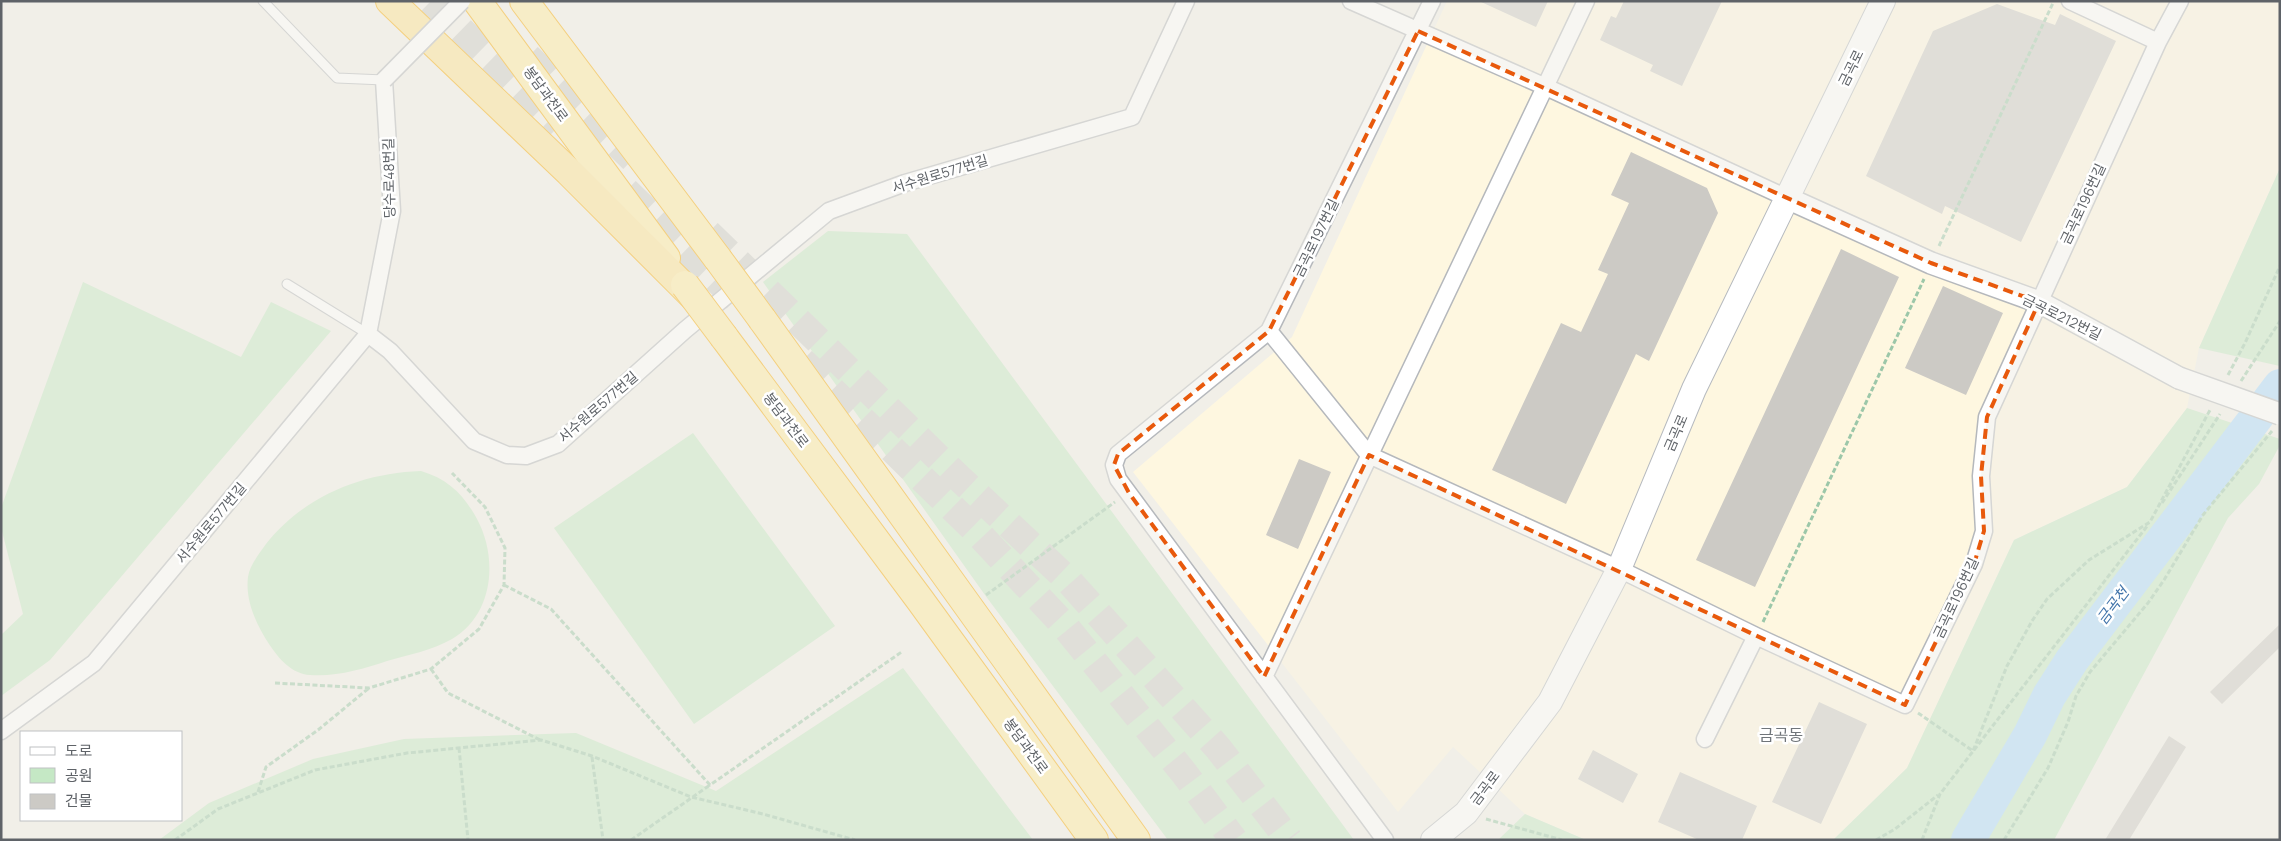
<svg xmlns="http://www.w3.org/2000/svg" width="2281" height="841" viewBox="0 0 2281 841" font-family="Manrope,'Noto Sans KR',sans-serif">
	<style>
		.commercial { fill: #fef7e0 }
		.green { fill: #c5e8c5 }
		.lines { fill: none; stroke-linecap: round; stroke-linejoin: round }
		.river { stroke: #aadaff; stroke-width: 34 }
		.building { fill: #cccac5 }
		.motorway-tunnel { stroke: #ccccc8; stroke-width: 28; stroke-dasharray: 28 14; stroke-linecap: butt }
		.service-casing { stroke: #b5b8bc; stroke-width: 11 }
		.minor-casing { stroke: #b5b8bc; stroke-width: 19 }
		.tertiary-casing { stroke: #b5b8bc; stroke-width: 24 }
		.secondary-casing { stroke: #b6babf; stroke-width: 26 }
		.trunk-casing { stroke: #f9ab00; stroke-width: 30 }
		.motorway-casing { stroke: #f9ab00; stroke-width: 30 }
		.path { stroke: #9cc7a9; stroke-width: 3; stroke-dasharray: 5 2.5; stroke-linecap: butt }
		.service { stroke: #fff; stroke-width: 9 }
		.minor { stroke: #fff; stroke-width: 16 }
		.tertiary { stroke: #fff; stroke-width: 21 }
		.secondary { stroke: #fff; stroke-width: 24 }
		.trunk { stroke: #feeaa1; stroke-width: 28 }
		.motorway { stroke: #fde293; stroke-width: 28 }
		.minor-bridge-casing { stroke: #b5b8bc; stroke-width: 19; stroke-linecap: butt }
		.tertiary-bridge-casing { stroke: #b5b8bc; stroke-width: 24; stroke-linecap: butt }
		.trunk-bridge-casing { stroke: #f9ab00; stroke-width: 30; stroke-linecap: butt }
		.minor-bridge { stroke: #fff; stroke-width: 16 }
		.tertiary-bridge { stroke: #fff; stroke-width: 21 }
		.trunk-bridge { stroke: #feeaa1; stroke-width: 28 }
		.marked { fill: none; stroke: #e8590c; stroke-width: 4; stroke-dasharray: 10 6; stroke-linejoin: round }
		.labels { text-anchor: middle; stroke-width: 5; stroke-linejoin: round; paint-order: stroke }
		.street-label { font-size: 14px; fill: #5f6368; stroke: #fff }
		.water-label { font-size: 15px; font-style: italic; fill: #4174aa; stroke: #fff }
		.quarter-label { font-size: 16px; fill: #70757a; stroke: #fff }
	</style>
	<rect width="100%" height="100%" fill="#f1efe8"/>
	<path class="commercial" d="M1447 1H2280V168L2199 348 2187 408 2127 487 2014 540 1907 768 1833 840H1586L1525 814 1453 747 1398 812 1133 472 1292 337Z"/>
	<path class="green" d="M2280 168V366L2199 348Z
		M828 231 907 234 1354 840H1168L985 595 763 282Z
		M83 282 241 357 271 302 331 331 50 660 1 696V635L23 614 1 527V508Z
		M2187 408 2280 439V445L2259 484 2228 518 2054 840H1833L1907 768 2014 540 2127 487Z
		M693 433 835 626 694 724 554 528Z
		M421 471C448 479 464 495 477 519 498 558 494 614 452 639 433 650 408 655 387 661 363 669 336 677 310 675 292 674 279 659 269 644 257 625 245 602 248 577 250 565 259 554 266 544 304 496 362 473 421 471Z
		M903 668 1033 840H159L209 803 313 759 404 739 576 733 716 791Z
		M1525 814 1586 840H1498Z"/>
	<g class="lines">
		<path class="river" d="M1968 840 2030 735 2049 696 2072 660 2280 386"/>
	</g>
	<path class="building" d="M1479 1H1548L1536 27Z
		M1624 1H1722L1682 86 1650 71 1653 65 1600 40 1611 16 1616 18Z
		M1997 4 2055 25 2060 14 2116 41 2021 242 1945 206 1942 214 1866 176 1933 31Z
		M1631 152 1707 188 1718 213 1649 361 1636 354 1566 504 1492 470 1561 323 1581 332 1608 274 1598 270 1629 203 1611 195Z
		M1841 249 1899 277 1755 587 1696 560Z
		M1943 286 2003 313 1966 395 1905 368Z
		M1299 459 1331 472 1298 549 1266 535Z
		M2280 624V647L2222 704 2210 692Z
		M1819 702 1867 724 1821 824 1772 802Z
		M2169 736 2186 747 2129 840H2105Z
		M1593 750 1638 774 1623 803 1578 779Z
		M1680 772 1757 806 1742 840H1699L1658 822Z"/>
	<g class="lines">
		<path class="motorway-tunnel" d="M431 1 559 126
			M528 57 633 159
			M626 191 740 302
			M708 233 958 477 1068 580 1218 748 1289 840
			M802 361 975 530 1064 625 1184 773 1234 840"/>
		<defs>
			<path id="service" d="M263 1 337 78 384 80
				M287 284 368 334"/>
			<path id="minor" d="M1351 1 1546 87 1787 198
				M2070 1 2158 42
				M1269 331 1369 455 1619 569 1756 636 1905 705 1974 564 1984 531 1981 476 1987 417 2158 42 2180 1
				M368 334 390 351 474 441 507 455 526 456 558 444 685 330 829 211 905 183 1132 117 1186 1
				M1264 677 1586 1
				M1 731 94 663 368 334 392 211 384 80
				M1705 739 1756 636
				M1385 840 1118 479 1114 465 1118 454 1269 331 1432 1"/>
			<path id="tertiary" d="M1787 198 1931 263 2039 302 2179 378"/>
			<path id="secondary" d="M1433 840 1466 813 1550 702 1619 569 1694 389 1883 1"/>
			<path id="trunk" d="M477 1 666 258
				M524 1 718 259
				M762 319 1136 840
				M724 337 920 600 1094 840"/>
			<path id="motorway" d="M390 1 569 172 694 297"/>
		</defs>
		<use href="#service" class="service-casing"/>
		<use href="#minor" class="minor-casing"/>
		<use href="#tertiary" class="tertiary-casing"/>
		<use href="#secondary" class="secondary-casing"/>
		<use href="#trunk" class="trunk-casing"/>
		<use href="#motorway" class="motorway-casing"/>
		<path class="path" d="M1939 246 2053 3
			M2228 375 2245 343 2280 266
			M2241 381 2280 321
			M2162 503 2220 414
			M504 585 551 609 710 785 903 651
			M986 595 1115 502
			M1763 622 1924 279
			M431 669 448 693 540 740
			M275 683 369 688 431 669 479 629 504 585 505 548 485 507 452 473
			M1918 713 1973 751 2007 666 2032 621 2047 599 2089 560 2150 522 2210 410
			M459 748 468 840
			M592 757 603 840
			M258 792 266 767 318 730 369 688
			M1486 819 1562 840
			M175 840 218 809 315 770 407 753 541 740 592 756 691 797 763 814 855 840
			M631 840 710 785
			M1876 840 1895 829 1938 795
			M1922 840 1940 794 2148 525
			M2004 840 2048 768 2068 722 2076 696 2090 672 2148 603 2164 580 2203 515 2272 431"/>
		<use href="#service" class="service"/>
		<use href="#minor" class="minor"/>
		<use href="#tertiary" class="tertiary"/>
		<use href="#secondary" class="secondary"/>
		<use href="#trunk" class="trunk"/>
		<use href="#motorway" class="motorway"/>
		<defs>
			<path id="minor-bridge" d="M384 80 462 1"/>
			<path id="tertiary-bridge" d="M2179 378 2280 414"/>
			<path id="trunk-bridge" d="M718 259 762 319
				M685 285 724 337"/>
		</defs>
		<use href="#minor-bridge" class="minor-bridge-casing"/>
		<use href="#tertiary-bridge" class="tertiary-bridge-casing"/>
		<use href="#trunk-bridge" class="trunk-bridge-casing"/>
		<use href="#minor-bridge" class="minor-bridge"/>
		<use href="#tertiary-bridge" class="tertiary-bridge"/>
		<use href="#trunk-bridge" class="trunk-bridge"/>
	</g>
	<path d="M0 0H2281V841H0ZM1418 31 1931 263 2039 302 1987 417 1981 476 1984 531 1974 564 1905 705 1369 455 1264 677 1129 493 1114 465 1118 454 1269 331Z" fill="#f1efe8" fill-opacity=".55" fill-rule="evenodd"/>
	<path class="marked" d="M1418 31 1931 263 2039 302 1987 417 1981 476 1984 531 1974 564 1905 705 1369 455 1264 677 1129 493 1114 465 1118 454 1269 331Z"/>
	<g class="labels">
		<g class="street-label">
			<text transform="translate(1851 68) rotate(-64)" y="5">금곡로</text>
			<text transform="translate(546 94) rotate(54)" y="5">봉담과천로</text>
			<text transform="translate(940 174) rotate(-17)" y="5">서수원로577번길</text>
			<text transform="translate(389 178) rotate(-91)" y="5">당수로48번길</text>
			<text transform="translate(2083 204) rotate(-65)" y="5">금곡로196번길</text>
			<text transform="translate(1316 238) rotate(-64)" y="5">금곡로197번길</text>
			<text transform="translate(2062 317) rotate(26)" y="5">금곡로212번길</text>
			<text transform="translate(598 407) rotate(-41)" y="5">서수원로577번길</text>
			<text transform="translate(786 420) rotate(53)" y="5">봉담과천로</text>
			<text transform="translate(1676 433) rotate(-67)" y="5">금곡로</text>
			<text transform="translate(211 523) rotate(-50)" y="5">서수원로577번길</text>
			<text transform="translate(1956 598) rotate(-65)" y="5">금곡로196번길</text>
			<text transform="translate(1026 746) rotate(54)" y="5">봉담과천로</text>
			<text transform="translate(1485 788) rotate(-53)" y="5">금곡로</text>
		</g>
		<g class="water-label">
			<text transform="translate(2113 606) rotate(-53)" y="5">금곡천</text>
		</g>
		<g class="quarter-label">
			<text x="1781" y="741">금곡동</text>
		</g>
	</g>
	<rect width="2281" height="841" fill="none" stroke="#5f6368" stroke-width="5"/>
	<rect x="20" y="731" width="162" height="90" fill="#ffffff" stroke="#bfc1c3"/>
	<rect x="30" y="747" width="25" height="8" fill="#ffffff" stroke="#bfc1c3"/>
	<text x="65" y="756" font-size="15" fill="#5f6368">도로</text>
	<rect x="30" y="768" width="25" height="15" fill="#c5e8c5" stroke="#bfc1c3"/>
	<text x="65" y="781" font-size="15" fill="#5f6368">공원</text>
	<rect x="30" y="794" width="25" height="15" fill="#cccac5" stroke="#bfc1c3"/>
	<text x="65" y="806" font-size="15" fill="#5f6368">건물</text>
</svg>
